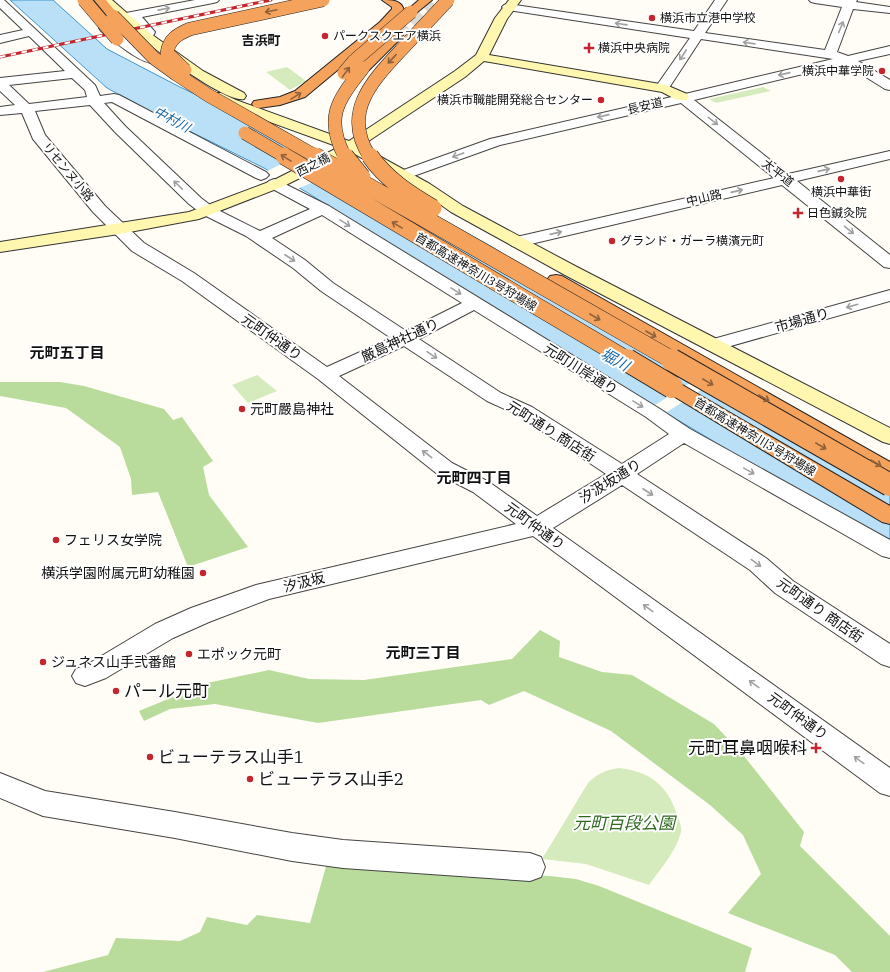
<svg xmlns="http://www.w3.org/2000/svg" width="890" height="972" viewBox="0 0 890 972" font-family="'IBM Plex Serif','Noto Sans JP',serif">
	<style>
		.green { fill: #d5ebbd }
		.forest { fill: #b9dc9c }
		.water { fill: #b9e0f7; stroke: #3f96cf }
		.pier { fill: #fffdf5 }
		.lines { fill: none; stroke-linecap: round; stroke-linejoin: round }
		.highway-tunnel { stroke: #dbdad3; stroke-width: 13; stroke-dasharray: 13 6; stroke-linecap: butt }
		.street-casing { stroke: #444; stroke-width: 2 }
		.secondary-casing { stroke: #333; stroke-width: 2 }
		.highway-casing { stroke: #222; stroke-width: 2 }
		.street { fill: #fff; fill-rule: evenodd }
		.secondary { fill: #fff6b0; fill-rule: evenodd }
		.highway { fill: #f5a25d; fill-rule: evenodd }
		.rail-casing { stroke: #c4262e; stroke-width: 3 }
		.rail { stroke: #fff; stroke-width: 2; stroke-dasharray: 5.5; stroke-linecap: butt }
		.highway-bridge-far2-casing { stroke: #222; stroke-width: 14; stroke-linecap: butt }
		.highway-bridge-far1-casing { stroke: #222; stroke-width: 18; stroke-linecap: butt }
		.highway-bridge-casing { stroke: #222; stroke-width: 24; stroke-linecap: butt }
		.highway-bridge-far2 { stroke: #f5a25d; stroke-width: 13 }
		.highway-bridge-far1 { stroke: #f5a25d; stroke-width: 17 }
		.highway-bridge { stroke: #f5a25d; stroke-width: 22 }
		.oneway { stroke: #a0a0a0 }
		.oneway2 { stroke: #8e613b }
		.poi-dot { fill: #c4262e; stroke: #fff; stroke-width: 1.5 }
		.labels { text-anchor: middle; stroke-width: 4; stroke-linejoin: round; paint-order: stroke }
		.far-poi-label { font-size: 12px; fill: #111; stroke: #fff; text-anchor: start }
		.far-street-label { font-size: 12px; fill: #111; stroke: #fff }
		.far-neighbourhood-label { font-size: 13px; font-weight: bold; fill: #111; stroke: #fff }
		.far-water-label { font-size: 13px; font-style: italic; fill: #1768a6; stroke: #fff }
		.street-label { font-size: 14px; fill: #111; stroke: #fff }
		.poi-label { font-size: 14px; fill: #111; stroke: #fff; text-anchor: start }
		.neighbourhood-label { font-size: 15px; font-weight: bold; fill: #111; stroke: #fff }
		.water-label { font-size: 15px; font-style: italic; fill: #1768a6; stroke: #fff }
		.near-poi-label { font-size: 17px; fill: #111; stroke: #fff; text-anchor: start }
		.near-park-label { font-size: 17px; font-style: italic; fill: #2f6b1f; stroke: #fff }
	</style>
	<rect width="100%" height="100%" fill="#fffdf5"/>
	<path class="green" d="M287 67 306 81 290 90 266 72Z
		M763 87 771 91 716 103 709 99Z
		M257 375 277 391 248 403 232 385Z
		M619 768C649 771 668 785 677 815 679 820 682 827 681 832 676 852 660 869 649 885L586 864 542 859 588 783C598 773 606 770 619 768Z"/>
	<path class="forest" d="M0 382H60L84 386 164 409 173 420 182 417 213 461 203 467 209 495 248 547 188 567 158 492 132 495 131 479 120 447 66 408 0 396Z
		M540 630 560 641 559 657 602 672 632 675 714 724 744 756 804 832 800 846 890 936V972H852L835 955 728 913 761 874 743 835 710 805 611 731 524 691 489 705 481 700 318 723 215 704 170 709 144 721 139 711 207 683 269 670 309 679 364 680 512 659Z
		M327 863 443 871 550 876 576 879 599 886 752 948 745 972H43L108 955 116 938 180 941 200 932 207 917 247 925 257 915 310 923Z"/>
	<path class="water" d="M10 0H53L107 49 176 85 380 184 494 248 560 289 890 469V543L834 513 619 385 487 306 308 193 264 168 157 115 107 88Z"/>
	<path class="pier" d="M314 148 349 167 297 189 265 172Z
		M709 371 721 377 667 412 655 405Z"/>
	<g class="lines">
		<path class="highway-tunnel" d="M397 35 430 0"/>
		<defs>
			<path id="street" d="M0 0H4L95 85 100 96 114 94 119 95 266 172 269 175 266 178 261 180 256 178 112 102 104 103 125 126 201 198 214 208 260 231 310 209 269 187 266 184 269 181 274 179 279 181 329 206 660 409 690 429 890 540V558L882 556 684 443 637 474 766 558 793 581 890 644V667L881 664 775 593 750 570 622 485 553 528 890 768V796L880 793 533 536 269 599 209 622 173 638 106 678 85 686 76 683 72 676 76 669 88 664 155 624 191 608 256 585 516 524 473 492 436 473 318 379 182 281 132 251 93 212 33 139 22 113 0 115V107L15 105 0 91V78L65 71 29 36 0 43V35L23 30 0 8ZM72 78 85 90 87 97 29 104 9 85ZM90 105 115 132 189 204 202 214 246 236 293 268 321 291 391 338 327 367 194 273 144 243 105 206 45 135 35 111ZM322 215 462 303 406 331 333 283 305 260 272 238ZM474 310 646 417 669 434 622 464 532 407 501 393 419 339ZM404 346 487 401 518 415 606 474 537 516 489 482 452 463 339 376Z
				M195 0H219L217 2 213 3 142 17 155 32 151 40H143L141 37 143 32 135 24 126 23 120 17 122 15 126 13Z
				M715 0H727L705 33 825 50 842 7 815 3 811 2 809 0H857L856 2 890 7V13L853 9 837 52 848 56 890 46V54L858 61 890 80V90L885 89 845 64 694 100 788 174 890 151V159L797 181 890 255V268L884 267 782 185 518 247 512 246 510 242 512 238 774 178 681 103 500 145 408 178 403 180 398 178 395 175 398 172 490 139 676 96 682 93 685 94 833 59 701 39 667 91H657L655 88 690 38 508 10 504 9 502 7 504 5 508 4 694 31Z
				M110 21 114 22 116 25 113 28 137 46 156 57 158 60 156 63C142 66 113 40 101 31L99 28 101 25Z
				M890 290V301L713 351 706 349 704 345 706 341Z
				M0 773 45 791 175 812 292 833 343 840 530 853 541 857 545 867 541 877 530 881 343 868 292 861 175 838 43 816 0 798Z"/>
			<path id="secondary" d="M99 0H112L151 34 203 71 244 93 246 96 244 99C222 104 114 20 99 0Z
				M509 0H521L507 19 489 55 666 85 687 94 689 97 687 100H677L662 92 484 61 465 77 361 146 430 184 463 206 577 267 890 428V444L883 442 565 275 451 212 420 190 351 152 284 186 199 219 119 234 0 252V242L189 212 274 180 339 147 226 106 211 99 209 96 211 93H221L236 100 349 141 455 71 476 55 495 18Z"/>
			<path id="highway" d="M94 0H106L119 16 117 18H109Z
				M382 0C392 0 401 0 404 10L388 28 305 97 280 105 259 108 254 107 252 104 254 101 280 97 295 91 380 22 392 9V7Z
				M419 0H432L415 14H407L405 12Z
				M397 31 401 32 403 35 401 38 368 71H358L357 68 358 65 393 32Z
				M556 275 562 276 890 462V478L882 476 550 284 547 280 550 276Z
				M672 381 679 383 890 506V524L882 522 665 391 662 387 665 383Z"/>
		</defs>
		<use href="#street" class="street-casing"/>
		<use href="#secondary" class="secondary-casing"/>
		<use href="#highway" class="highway-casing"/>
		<use href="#street" class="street"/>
		<use href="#secondary" class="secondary"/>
		<use href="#highway" class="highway"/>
		<defs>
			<path id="rail" d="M0 57 271 0"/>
		</defs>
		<use href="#rail" class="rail-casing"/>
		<use href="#rail" class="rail"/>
		<defs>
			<path id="highway-bridge-far2" d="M84 0 117 39
				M113 16 154 58 176 74 208 95 317 157
				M185 70 167 53C169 39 178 34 190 29L323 0
				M344 73 354 61 411 12
				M245 133 286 157
				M345 157C324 117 338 100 363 68
				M370 157C341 113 372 81 402 49 417 33 433 16 448 0"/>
			<path id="highway-bridge-far1" d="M284 156 629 361
				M315 156 674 361
				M345 156 362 177
				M370 156C386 179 409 194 433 208"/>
			<path id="highway-bridge" d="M627 360 672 387
				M672 360 890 485"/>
		</defs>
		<use href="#highway-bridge-far2" class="highway-bridge-far2-casing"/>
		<use href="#highway-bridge-far1" class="highway-bridge-far1-casing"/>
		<use href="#highway-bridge" class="highway-bridge-casing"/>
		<use href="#highway-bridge-far2" class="highway-bridge-far2"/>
		<use href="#highway-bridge-far1" class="highway-bridge-far1"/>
		<use href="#highway-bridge" class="highway-bridge"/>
	</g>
	<defs><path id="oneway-shaft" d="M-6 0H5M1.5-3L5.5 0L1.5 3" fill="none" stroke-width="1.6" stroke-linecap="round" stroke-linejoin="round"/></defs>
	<g class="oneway">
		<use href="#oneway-shaft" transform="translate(164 9) rotate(-11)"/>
		<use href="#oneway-shaft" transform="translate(621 24) rotate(-172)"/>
		<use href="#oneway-shaft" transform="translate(841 27) rotate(-68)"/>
		<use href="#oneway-shaft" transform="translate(749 43) rotate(-172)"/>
		<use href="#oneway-shaft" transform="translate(683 55) rotate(123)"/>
		<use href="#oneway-shaft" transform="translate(784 74) rotate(167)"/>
		<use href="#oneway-shaft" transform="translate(603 116) rotate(167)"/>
		<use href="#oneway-shaft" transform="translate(713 121) rotate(38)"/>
		<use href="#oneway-shaft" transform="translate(458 155) rotate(160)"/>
		<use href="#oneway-shaft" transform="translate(824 170) rotate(-13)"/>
		<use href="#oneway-shaft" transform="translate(178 185) rotate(-136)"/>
		<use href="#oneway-shaft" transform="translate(737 191) rotate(-13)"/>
		<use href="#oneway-shaft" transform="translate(345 223) rotate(32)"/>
		<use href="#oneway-shaft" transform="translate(849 230) rotate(39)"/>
		<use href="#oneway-shaft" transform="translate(556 233) rotate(-13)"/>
		<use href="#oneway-shaft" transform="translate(290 258) rotate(33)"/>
		<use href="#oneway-shaft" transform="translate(456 291) rotate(32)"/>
		<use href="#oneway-shaft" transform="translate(852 306) rotate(164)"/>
		<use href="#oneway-shaft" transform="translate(432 355) rotate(34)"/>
		<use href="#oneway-shaft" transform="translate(638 404) rotate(31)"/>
		<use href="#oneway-shaft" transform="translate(427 454) rotate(-143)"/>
		<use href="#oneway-shaft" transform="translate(749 471) rotate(29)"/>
		<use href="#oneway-shaft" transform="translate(648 492) rotate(33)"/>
		<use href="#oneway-shaft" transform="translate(756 563) rotate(36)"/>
		<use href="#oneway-shaft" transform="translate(648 608) rotate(-144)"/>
		<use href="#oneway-shaft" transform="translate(754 684) rotate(-144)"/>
		<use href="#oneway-shaft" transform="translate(859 760) rotate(-144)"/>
	</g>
	<g class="oneway2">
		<use href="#oneway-shaft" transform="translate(271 11) rotate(168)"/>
		<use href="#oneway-shaft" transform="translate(392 59) rotate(133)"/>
		<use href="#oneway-shaft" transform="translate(346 72) rotate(-54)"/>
		<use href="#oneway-shaft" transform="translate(296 96) rotate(-32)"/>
		<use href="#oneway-shaft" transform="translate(286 158) rotate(-148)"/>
		<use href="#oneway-shaft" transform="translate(397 225) rotate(-149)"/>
		<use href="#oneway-shaft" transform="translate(595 317) rotate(30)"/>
		<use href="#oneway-shaft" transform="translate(651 334) rotate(30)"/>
		<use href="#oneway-shaft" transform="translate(708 382) rotate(30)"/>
		<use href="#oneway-shaft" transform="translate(764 398) rotate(30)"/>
		<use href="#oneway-shaft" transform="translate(821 446) rotate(30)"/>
		<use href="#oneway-shaft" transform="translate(876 463) rotate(30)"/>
	</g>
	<g class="poi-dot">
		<circle cx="652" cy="18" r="4"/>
		<circle cx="325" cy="36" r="4"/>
		<path d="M587 42h4v4h4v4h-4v4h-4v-4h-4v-4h4z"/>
		<circle cx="882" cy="71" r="4"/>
		<circle cx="601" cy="100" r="4"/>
		<circle cx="841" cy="179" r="4"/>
		<path d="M796 207h4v4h4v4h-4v4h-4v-4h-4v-4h4z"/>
		<circle cx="612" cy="241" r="4"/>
		<circle cx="242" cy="409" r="4"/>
		<circle cx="56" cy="540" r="4"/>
		<circle cx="203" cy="573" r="4"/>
		<circle cx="189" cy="654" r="4"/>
		<circle cx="43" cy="662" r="4"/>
		<circle cx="116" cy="691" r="4"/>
		<path d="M814 742h4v4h4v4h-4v4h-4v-4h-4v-4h4z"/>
		<circle cx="150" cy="757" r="4"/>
		<circle cx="250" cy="779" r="4"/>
	</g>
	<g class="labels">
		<g class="far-poi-label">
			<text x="660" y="22">横浜市立港中学校</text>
			<text x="333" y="40">パークスクエア横浜</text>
			<text x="598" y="52">横浜中央病院</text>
			<text x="874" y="75" text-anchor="end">横浜中華学院</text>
			<text x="593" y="104" text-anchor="end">横浜市職能開発総合センター</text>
			<text x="841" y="196" text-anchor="middle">横浜中華街</text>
			<text x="807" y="217">日色鍼灸院</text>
			<text x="620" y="245">グランド・ガーラ横濱元町</text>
		</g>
		<g class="far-street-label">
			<text transform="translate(645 106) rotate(-13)" y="4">長安道</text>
			<text transform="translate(313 165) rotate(-27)" y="4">西之橋</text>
			<text transform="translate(68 172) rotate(50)" y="4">リセンヌ小路</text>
			<text transform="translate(778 173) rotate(38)" y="4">太平道</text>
			<text transform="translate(704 198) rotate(-13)" y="4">中山路</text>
			<text transform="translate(476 272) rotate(31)" y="4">首都高速神奈川3号狩場線</text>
			<text transform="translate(755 437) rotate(31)" y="4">首都高速神奈川3号狩場線</text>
		</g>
		<g class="far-neighbourhood-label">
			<text x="261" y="45">吉浜町</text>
		</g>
		<g class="far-water-label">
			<text transform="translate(172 119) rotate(28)" y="5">中村川</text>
		</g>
		<g class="street-label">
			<text transform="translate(802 320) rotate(-16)" y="5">市場通り</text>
			<text transform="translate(272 337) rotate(35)" y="5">元町仲通り</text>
			<text transform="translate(400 340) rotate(-25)" y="5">厳島神社通り</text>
			<text transform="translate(581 369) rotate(32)" y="5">元町川岸通り</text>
			<text transform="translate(551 431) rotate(32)" y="5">元町通り 商店街</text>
			<text transform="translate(610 481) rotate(-32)" y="5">汐汲坂通り</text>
			<text transform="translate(535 526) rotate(36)" y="5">元町仲通り</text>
			<text transform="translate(304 582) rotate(-14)" y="5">汐汲坂</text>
			<text transform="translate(820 610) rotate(35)" y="5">元町通り 商店街</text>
			<text transform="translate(798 716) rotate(36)" y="5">元町仲通り</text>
		</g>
		<g class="poi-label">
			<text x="250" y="414">元町嚴島神社</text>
			<text x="64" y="545">フェリス女学院</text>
			<text x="195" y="578" text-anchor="end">横浜学園附属元町幼稚園</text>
			<text x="197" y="659">エポック元町</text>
			<text x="51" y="667">ジュネス山手弐番館</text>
		</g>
		<g class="neighbourhood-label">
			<text x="67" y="358">元町五丁目</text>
			<text x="474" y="483">元町四丁目</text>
			<text x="423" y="658">元町三丁目</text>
		</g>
		<g class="water-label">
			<text transform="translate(615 360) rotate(29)" y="5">堀川</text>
		</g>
		<g class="near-poi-label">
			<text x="124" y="697">パール元町</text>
			<text x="807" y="754" text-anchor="end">元町耳鼻咽喉科</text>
			<text x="158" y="763">ビューテラス山手1</text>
			<text x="258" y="785">ビューテラス山手2</text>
		</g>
		<g class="near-park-label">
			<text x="624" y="829">元町百段公園</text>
		</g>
	</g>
</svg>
